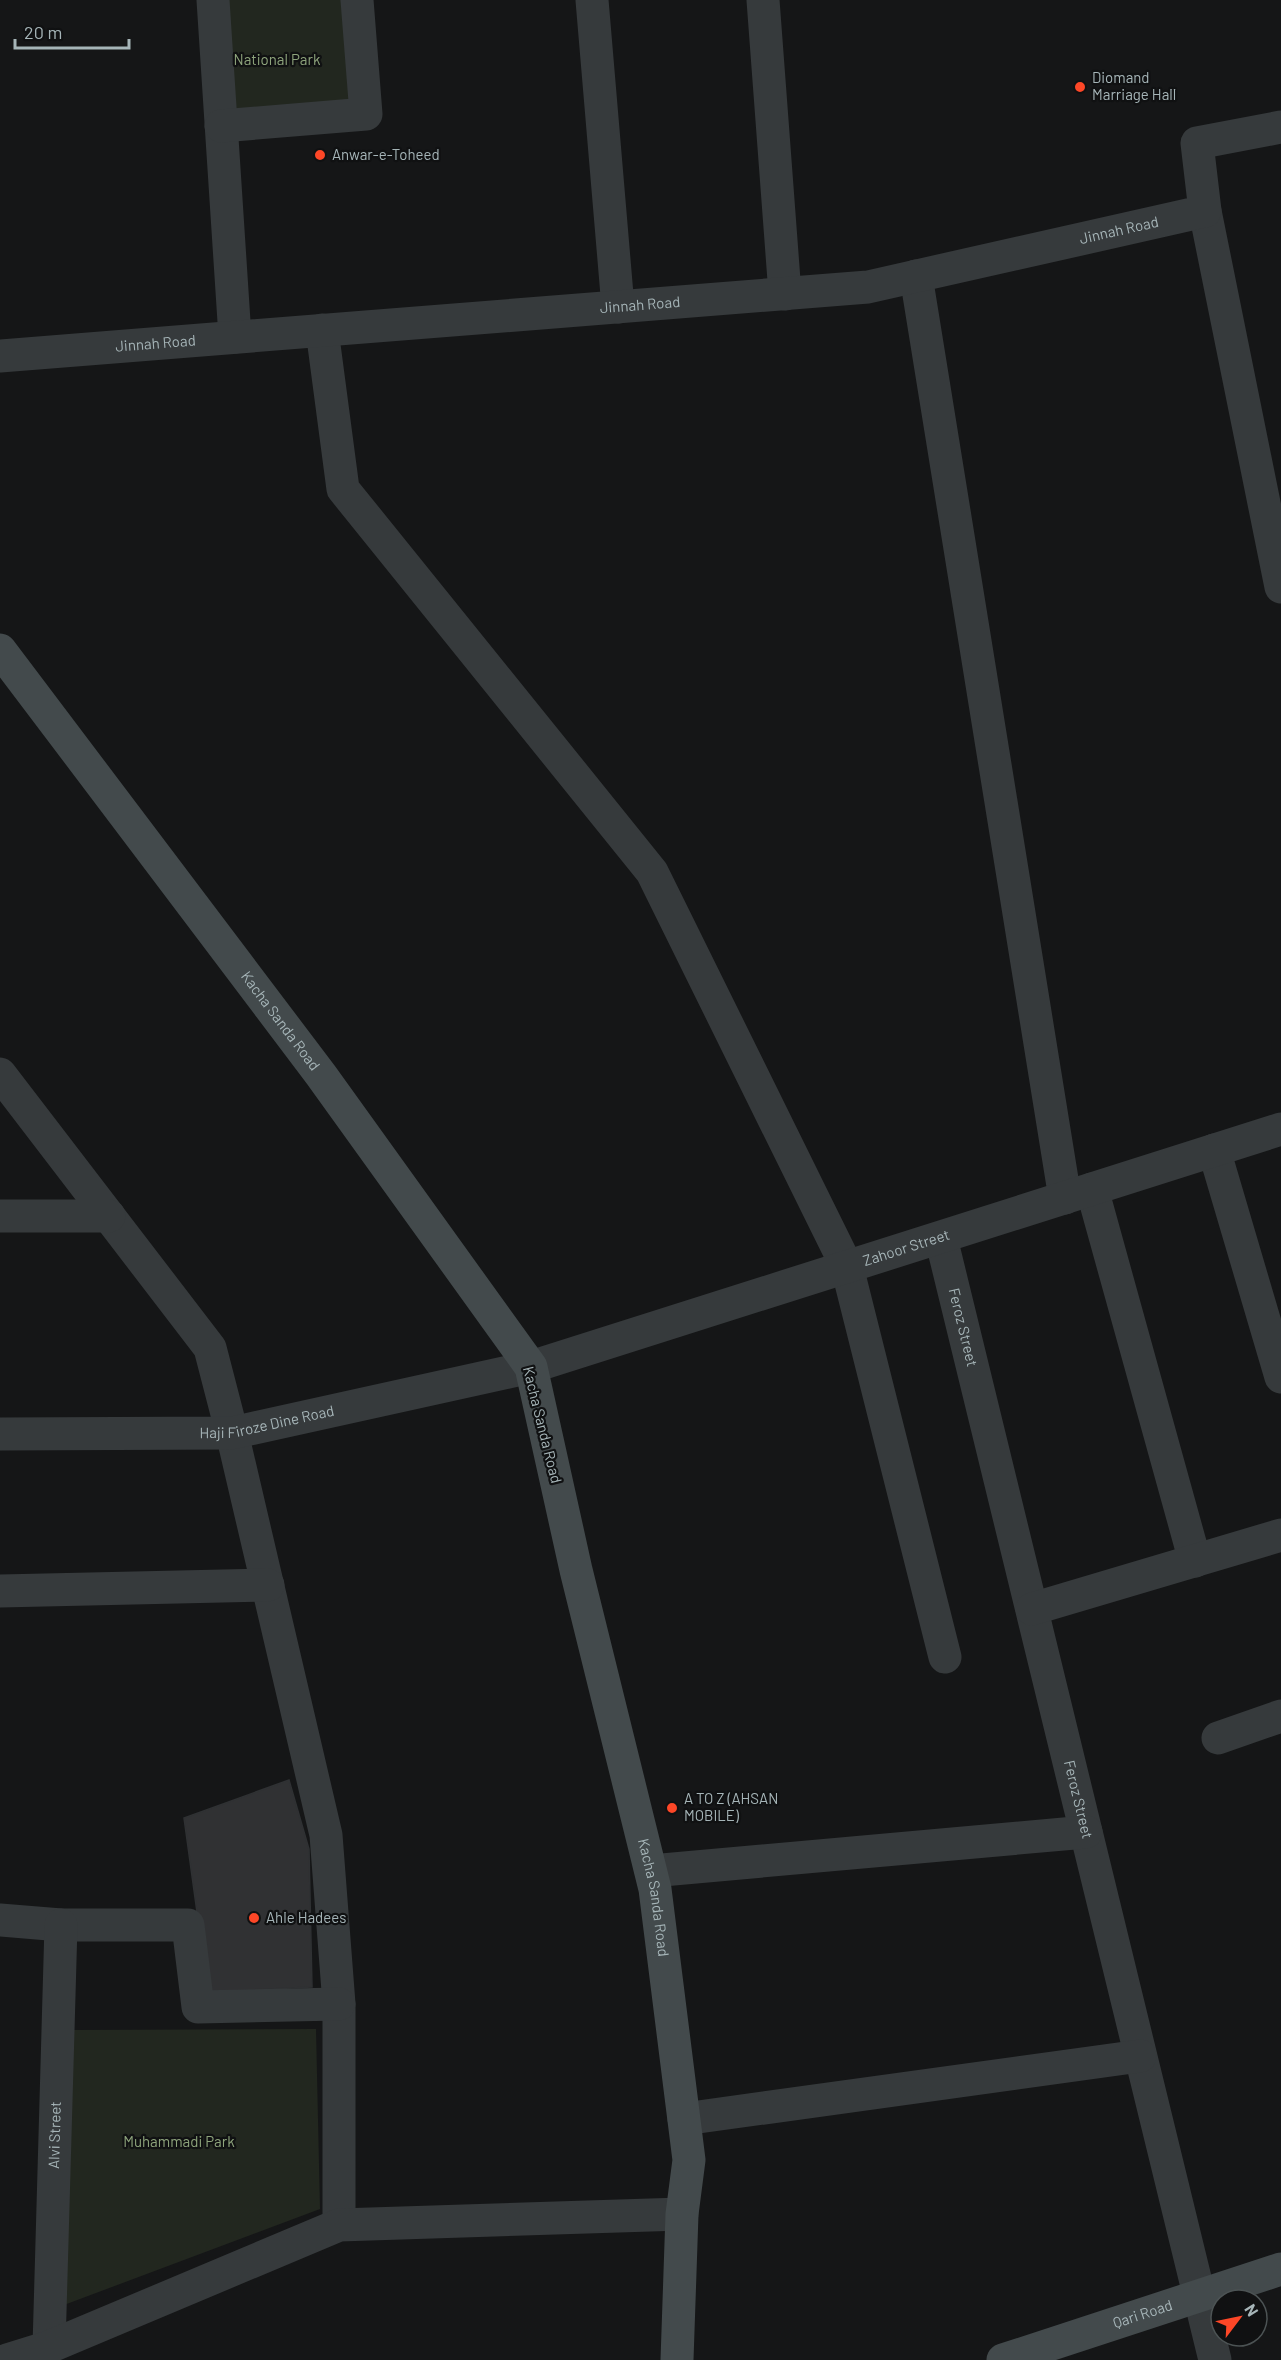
<svg xmlns="http://www.w3.org/2000/svg" width="1281" height="2360" viewBox="0 0 1281 2360" font-family="Barlow,sans-serif">
	<style>
		.green { fill: #22271f }
		.building { fill: #303133; stroke: #2f3133; stroke-width: 1.5 }
		.lines { fill: none; stroke-linecap: round; stroke-linejoin: round }
		.street { stroke: #363a3c; stroke-width: 33 }
		.secondary { stroke: #434a4c; stroke-width: 33 }
		.poi-dot { fill: #fd4727; stroke: #101112; stroke-width: 2 }
		.labels { text-anchor: middle; stroke-width: 4.5; stroke-linejoin: round; paint-order: stroke }
		.park-label { font-size: 15px; fill: #8ea47c; stroke: #101112 }
		.poi-label { font-size: 15px; fill: #a6b5b8; stroke: #101112; text-anchor: start }
		.street-label { font-size: 15px; fill: #a6b5b8; stroke: #101112 }
	</style>
	<rect width="100%" height="100%" fill="#151617"/>
	<path class="green" d="M211 0H357L366 114 221 126Z
		M316 2029 320 2209 64 2305 70 2030Z"/>
	<path class="building" d="M289 1780 309 1849 312 1987 208 1992 184 1818Z"/>
	<g class="lines">
		<g class="street">
			<path d="M213 0 235 337"/>
			<path d="M592 0 618 307"/>
			<path d="M763 0 785 294"/>
			<path d="M221 126 366 114 357 0"/>
			<path d="M1205 211 1281 587"/>
			<path d="M916 276 1065 1198"/>
			<path d="M322 330 343 489 652 872 847 1267 945 1657"/>
			<path id="s1" d="M0 356 868 287 1205 211 1197 143 1281 127"/>
			<path d="M0 1074 210 1348 232 1433 326 1835 339 2004V2225"/>
			<path d="M1214 1150 1281 1377"/>
			<path d="M1092 1189 1195 1561"/>
			<path d="M0 1216H109"/>
			<path id="s2" d="M941 1238 1215 2360"/>
			<path id="s3" d="M0 1434 232 1433 531 1367 1281 1129"/>
			<path d="M0 1591 268 1585"/>
			<path d="M1032 1609 1281 1535"/>
			<path d="M1218 1738 1281 1716"/>
			<path d="M651 1871 1086 1832"/>
			<path d="M0 1920 61 1925H188L198 2007 339 2004"/>
			<path d="M684 2119 1140 2056"/>
			<path id="s4" d="M49 2347 61 1925"/>
			<path d="M7 2360 49 2347 339 2225 682 2214"/>
		</g>
		<g class="secondary">
			<path id="s5" d="M0 650 321 1075 531 1367 576 1570 655 1889 689 2160 682 2214 677 2360"/>
			<path id="s6" d="M1003 2360 1281 2269"/>
		</g>
	</g>
	<g class="poi-dot">
		<circle cx="1080" cy="87" r="6"/>
		<circle cx="320" cy="155" r="6"/>
		<circle cx="672" cy="1808" r="6"/>
		<circle cx="254" cy="1918" r="6"/>
	</g>
	<g class="labels">
		<g class="park-label">
			<text x="277" y="65">National Park</text>
			<text x="179" y="2147">Muhammadi Park</text>
		</g>
		<g class="poi-label">
			<text x="1092" y="83">Diomand<tspan x="1092" dy="17">Marriage Hall</tspan></text>
			<text x="332" y="160">Anwar-e-Toheed</text>
			<text x="684" y="1804">A TO Z (AHSAN<tspan x="684" dy="17">MOBILE)</tspan></text>
			<text x="266" y="1923">Ahle Hadees</text>
		</g>
		<g class="street-label">
			<text dy="5" stroke="none"><textPath href="#s1" startOffset="1128">Jinnah Road</textPath></text>
			<text dy="5" stroke="none"><textPath href="#s1" startOffset="642">Jinnah Road</textPath></text>
			<text dy="5" stroke="none"><textPath href="#s1" startOffset="156">Jinnah Road</textPath></text>
			<text dy="5" stroke="none"><textPath href="#s5" startOffset="465">Kacha Sanda Road</textPath></text>
			<text dy="5" stroke="none"><textPath href="#s3" startOffset="932">Zahoor Street</textPath></text>
			<text dy="5" stroke="none"><textPath href="#s2" startOffset="92">Feroz Street</textPath></text>
			<text dy="5" stroke="none"><textPath href="#s3" startOffset="268">Haji Firoze Dine Road</textPath></text>
			<text transform="translate(542 1425) rotate(76)" y="5">Kacha Sanda Road</text>
			<text dy="5" stroke="none"><textPath href="#s2" startOffset="578">Feroz Street</textPath></text>
			<text dy="5" stroke="none"><textPath href="#s5" startOffset="1437">Kacha Sanda Road</textPath></text>
			<text dy="5" stroke="none"><textPath href="#s4" startOffset="212">Alvi Street</textPath></text>
			<text dy="5" stroke="none"><textPath href="#s6" startOffset="147">Qari Road</textPath></text>
		</g>
	</g>
	<g transform="translate(1239 2318) rotate(58)"><circle r="28" fill="#101112" stroke="#4c5354" stroke-width="1.5"/>
	<path d="M0-4.5L10 22L0 15L-10 22Z" fill="#fd4727"/>
	<text y="-9" font-size="16" font-weight="bold" text-anchor="middle" fill="#a6b5b8">N</text>
	</g>
	<path d="M15 39v9h114v-9" fill="none" stroke="#a6b5b8" stroke-width="3"/>
	<text x="24" y="39" font-size="18" fill="#a6b5b8" stroke="#101112" stroke-width="4.5" paint-order="stroke">20 m</text>
</svg>
